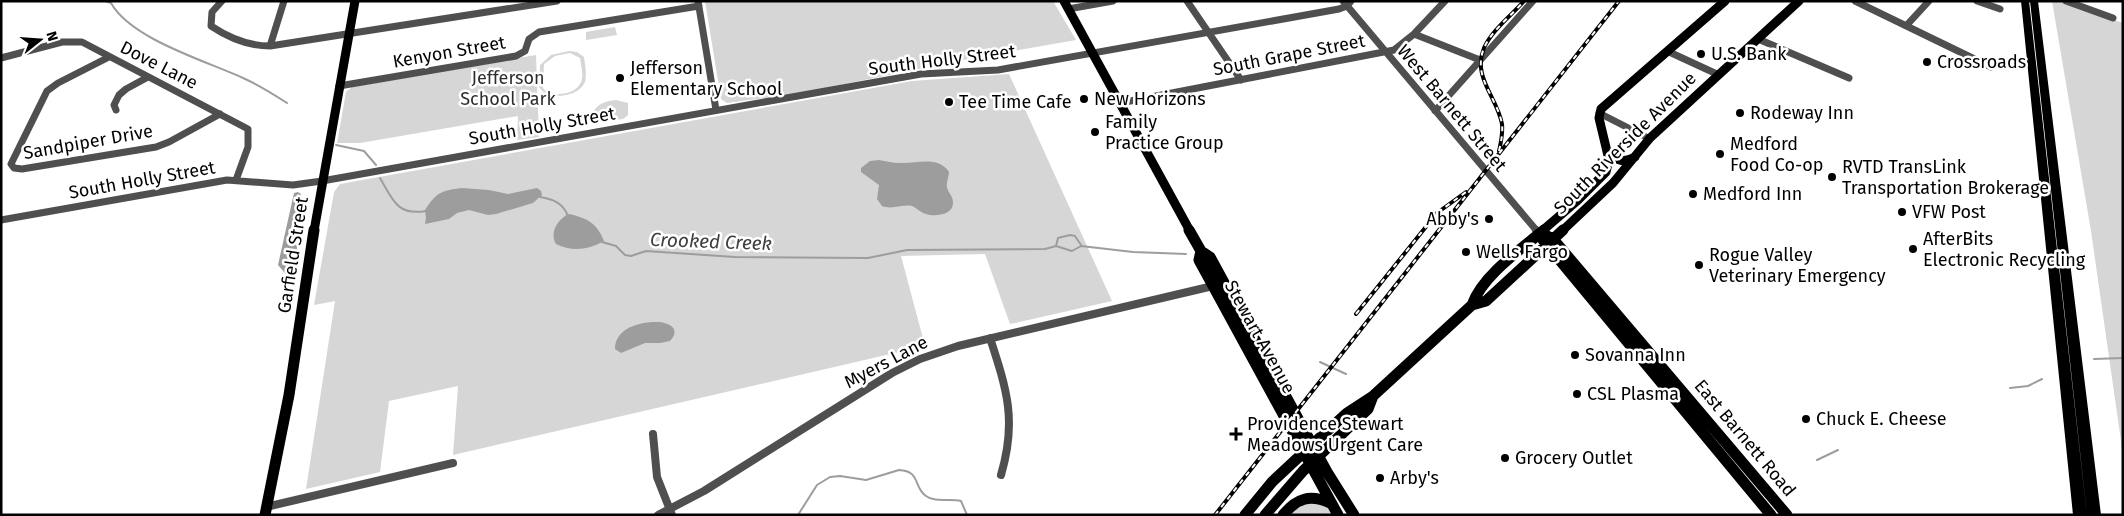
<svg xmlns="http://www.w3.org/2000/svg" width="2124" height="516" viewBox="0 0 2124 516" font-family="'Fira Sans',sans-serif">
	<style>
		.green { fill: #d6d6d6; fill-rule: evenodd }
		.water { fill: #9d9d9d }
		.lines { fill: none; stroke-linecap: round; stroke-linejoin: round }
		.stream { stroke: #9d9d9d; stroke-width: 2 }
		.minor-far1 { stroke: #4f4f4f; stroke-width: 7 }
		.minor { stroke: #4f4f4f; stroke-width: 8 }
		.major-far1 { stroke: #000; stroke-width: 9 }
		.major { stroke: #000; stroke-width: 11 }
		.highway { fill: #000; fill-rule: evenodd }
		.rail-casing { stroke: #000; stroke-width: 4 }
		.rail { stroke: #fff; stroke-width: 2; stroke-dasharray: 5; stroke-linecap: butt }
		.poi-dot { fill: #000; stroke: #fff; stroke-width: 2 }
		.labels { text-anchor: middle; stroke-width: 5; stroke-linejoin: round; paint-order: stroke }
		.street-label { font-size: 18px; fill: #000; stroke: #fff }
		.poi-label { font-size: 18px; fill: #000; stroke: #fff; text-anchor: start }
		.park-label { font-size: 18px; fill: #2d2d2d; stroke: #fff }
		.water-label { font-size: 19px; font-style: italic; fill: #3e3e3e; stroke: #fff }
	</style>
	<rect width="100%" height="100%" fill="#fff"/>
	<path class="green" d="M705 1H1053L1076 40 978 57 800 93 727 103 721 99Z
		M2052 1H2060L2123 23V455L2091 231Z
		M615 27 617 35 586 40V32Z
		M569 51 577 52 584 57C585 64 587 75 585 82 579 96 557 98 545 94L539 87 540 65 551 55ZM570 53 580 58C581 65 584 76 581 82 576 95 551 98 543 88L544 64 555 56Z
		M536 55 539 137 517 140 518 116 360 143H337L346 92 352 87Z
		M1009 74 1112 301 1010 324 985 254 901 256 925 346 453 455 458 386 389 401 380 472 306 489 335 301 314 305 334 192 340 184 912 81Z
		M616 100 628 103V115L623 119 596 122 593 112C598 103 607 101 616 100Z
		M1308 503C1318 504 1330 506 1336 515H1291L1295 509Z"/>
	<path class="water" d="M879 160C886 161 893 163 900 163 916 164 938 155 949 172 949 177 946 183 947 187 948 193 953 196 953 202 954 215 935 217 926 214 921 213 917 208 912 206 902 204 892 210 882 206L877 199 879 185 861 172V168L870 161Z
		M462 188 489 190 508 194 537 188 541 191 542 195 533 203 496 214 488 215 469 210 457 213 449 219 425 224 426 218 425 210C437 192 440 191 462 188Z
		M298 192 301 194 296 227 297 249 290 279 278 265 294 193Z
		M569 214C587 218 597 223 604 241 588 250 572 252 556 244 549 232 558 219 569 214Z
		M660 322C672 324 680 330 670 341L660 343H645L621 353 615 349C615 327 642 321 660 322Z"/>
	<g class="lines">
		<path class="stream" d="M105 1 111 3C131 39 206 61 243 78 259 85 273 94 287 103
			M336 145 364 151 376 165
			M380 178C393 200 397 216 426 211
			M540 197C553 199 563 203 568 216
			M602 242 616 246 625 255 631 256 646 251 735 257 868 258 907 250 1045 249 1056 246 1072 251 1081 246 1133 252 1186 254
			M1056 246 1058 238 1070 235 1075 236 1081 245
			M2094 359 2123 358
			M1320 362 1346 374
			M2010 388 2028 386 2042 379
			M1817 460 1838 450
			M798 515 817 485 830 477 840 476 866 480 899 470C921 471 913 487 926 496 935 503 950 498 961 501L967 515"/>
		<path class="minor-far1" d="M222 1 212 12 211 26C229 38 248 46 270 46L284 1
			M698 1 716 110
			M1187 1 1241 80
			M1343 1 1537 231
			M1855 1 1991 67
			M1977 1 2000 9
			M2066 1 2113 18
			M1068 9 1113 1
			M1906 26 1929 1
			M1414 34 1480 60
			M1758 39 1849 78
			M270 46 557 1
			M1667 51 1719 75
			M109 57 58 83 47 91 11 164 14 168 22 169 156 147 169 142 220 114
			M1 58 62 42H82L248 129V147L236 180
			M339 86 516 56 525 51 529 39 539 32 699 6
			M1120 103 1394 50 1414 34 1445 1
			M116 110 114 105 119 95 126 89 148 77
			M1435 111 1533 1
			M1599 113 1650 139
			M1 220 227 180 293 185 322 181 921 74 998 70 1339 9 1347 6 1351 1"/>
		<path class="minor" d="M1536 230 1539 233
			M990 338C1007 390 1017 421 1001 475
			M653 434 657 477 672 515
			M266 507 453 463
			M658 515 704 491 892 373 920 359 958 346 1213 286"/>
		<path class="major-far1" d="M1064 1 1190 231
			M1608 153C1618 161 1623 163 1635 157
			M314 231 355 1
			M1542 231 1578 200 1606 172 1609 160 1599 118 1601 109 1725 1
			M1562 231 1613 183 1650 138 1799 1"/>
		<path class="major" d="M1189 230 1201 251 1210 257 1327 472 1354 515
			M1547 236 1553 239 1787 515
			M1543 240 1771 515
			M1201 251 1199 260 1338 515
			M1472 305C1482 276 1521 249 1544 230
			M265 515 289 395 314 230
			M1245 515 1272 482 1303 453 1347 413 1373 396 1472 305 1486 301 1563 230
			M1265 515 1303 471 1368 409 1373 396
			M1283 515C1297 498 1310 494 1330 503"/>
		<path class="highway" d="M2021 1H2029L2087 515H2073Z
			M2030 1H2038L2101 515H2087Z"/>
		<defs>
			<path id="rail" d="M1499 151C1501 142 1503 134 1502 124 1497 97 1472 77 1484 48 1492 30 1511 16 1524 1
				M1356 314 1437 213 1466 192
				M1215 515 1619 1"/>
		</defs>
		<use href="#rail" class="rail-casing"/>
		<use href="#rail" class="rail"/>
	</g>
	<g class="poi-dot">
		<circle cx="1701" cy="54" r="5"/>
		<circle cx="1927" cy="62" r="5"/>
		<circle cx="620" cy="78" r="5"/>
		<circle cx="1084" cy="99" r="5"/>
		<circle cx="949" cy="102" r="5"/>
		<circle cx="1740" cy="113" r="5"/>
		<circle cx="1095" cy="132" r="5"/>
		<circle cx="1720" cy="154" r="5"/>
		<circle cx="1832" cy="177" r="5"/>
		<circle cx="1693" cy="194" r="5"/>
		<circle cx="1902" cy="212" r="5"/>
		<circle cx="1489" cy="219" r="5"/>
		<circle cx="1913" cy="249" r="5"/>
		<circle cx="1466" cy="252" r="5"/>
		<circle cx="1699" cy="265" r="5"/>
		<circle cx="1575" cy="355" r="5"/>
		<circle cx="1577" cy="394" r="5"/>
		<circle cx="1806" cy="419" r="5"/>
		<path d="M1233.5 426.5h5v5h5v5h-5v5h-5v-5h-5v-5h5z"/>
		<circle cx="1505" cy="458" r="5"/>
		<circle cx="1380" cy="478" r="5"/>
	</g>
	<g class="labels">
		<g class="street-label">
			<text transform="translate(449 52) rotate(-10)" y="6">Kenyon Street</text>
			<text transform="translate(1289 55) rotate(-11)" y="6">South Grape Street</text>
			<text transform="translate(942 60) rotate(-7)" y="6">South Holly Street</text>
			<text transform="translate(159 65) rotate(27)" y="6">Dove Lane</text>
			<text transform="translate(1452 108) rotate(50)" y="6">West Barnett Street</text>
			<text transform="translate(542 126) rotate(-10)" y="6">South Holly Street</text>
			<text transform="translate(88 142) rotate(-10)" y="6">Sandpiper Drive</text>
			<text transform="translate(1625 143) rotate(-45)" y="6">South Riverside Avenue</text>
			<text transform="translate(142 180) rotate(-10)" y="6">South Holly Street</text>
			<text transform="translate(293 255) rotate(-81)" y="6">Garfield Street</text>
			<text transform="translate(1260 337) rotate(61)" y="6">Stewart Avenue</text>
			<text transform="translate(886 362) rotate(-28)" y="6">Myers Lane</text>
			<text transform="translate(1745 438) rotate(50)" y="6">East Barnett Road</text>
		</g>
		<g class="poi-label">
			<text x="1711" y="60">U.S. Bank</text>
			<text x="1937" y="68">Crossroads</text>
			<text x="630" y="74">Jefferson<tspan x="630" dy="21">Elementary School</tspan></text>
			<text x="1094" y="105">New Horizons</text>
			<text x="959" y="108">Tee Time Cafe</text>
			<text x="1750" y="119">Rodeway Inn</text>
			<text x="1105" y="128">Family<tspan x="1105" dy="21">Practice Group</tspan></text>
			<text x="1730" y="150">Medford<tspan x="1730" dy="21">Food Co-op</tspan></text>
			<text x="1842" y="173">RVTD TransLink<tspan x="1842" dy="21">Transportation Brokerage</tspan></text>
			<text x="1703" y="200">Medford Inn</text>
			<text x="1912" y="218">VFW Post</text>
			<text x="1479" y="225" text-anchor="end">Abby's</text>
			<text x="1923" y="245">AfterBits<tspan x="1923" dy="21">Electronic Recycling</tspan></text>
			<text x="1476" y="258">Wells Fargo</text>
			<text x="1709" y="261">Rogue Valley<tspan x="1709" dy="21">Veterinary Emergency</tspan></text>
			<text x="1585" y="361">Sovanna Inn</text>
			<text x="1587" y="400">CSL Plasma</text>
			<text x="1816" y="425">Chuck E. Cheese</text>
			<text x="1247" y="430">Providence Stewart<tspan x="1247" dy="21">Meadows Urgent Care</tspan></text>
			<text x="1515" y="464">Grocery Outlet</text>
			<text x="1390" y="484">Arby's</text>
		</g>
		<g class="park-label">
			<text x="508" y="84">Jefferson<tspan x="508" dy="21">School Park</tspan></text>
		</g>
		<g class="water-label">
			<text transform="translate(711 241) rotate(2)" y="7">Crooked Creek</text>
		</g>
	</g>
	<rect width="2124" height="516" fill="none" stroke="#000000" stroke-width="5"/>
	<g transform="translate(40 40) rotate(73)" stroke="#ffffff" stroke-width="4" paint-order="stroke">
	<path d="M0-4L9 19L0 12L-9 19Z" fill="#000000"/>
	<text y="-8" font-size="14" font-weight="bold" text-anchor="middle" fill="#000000">N</text>
	</g>
</svg>
